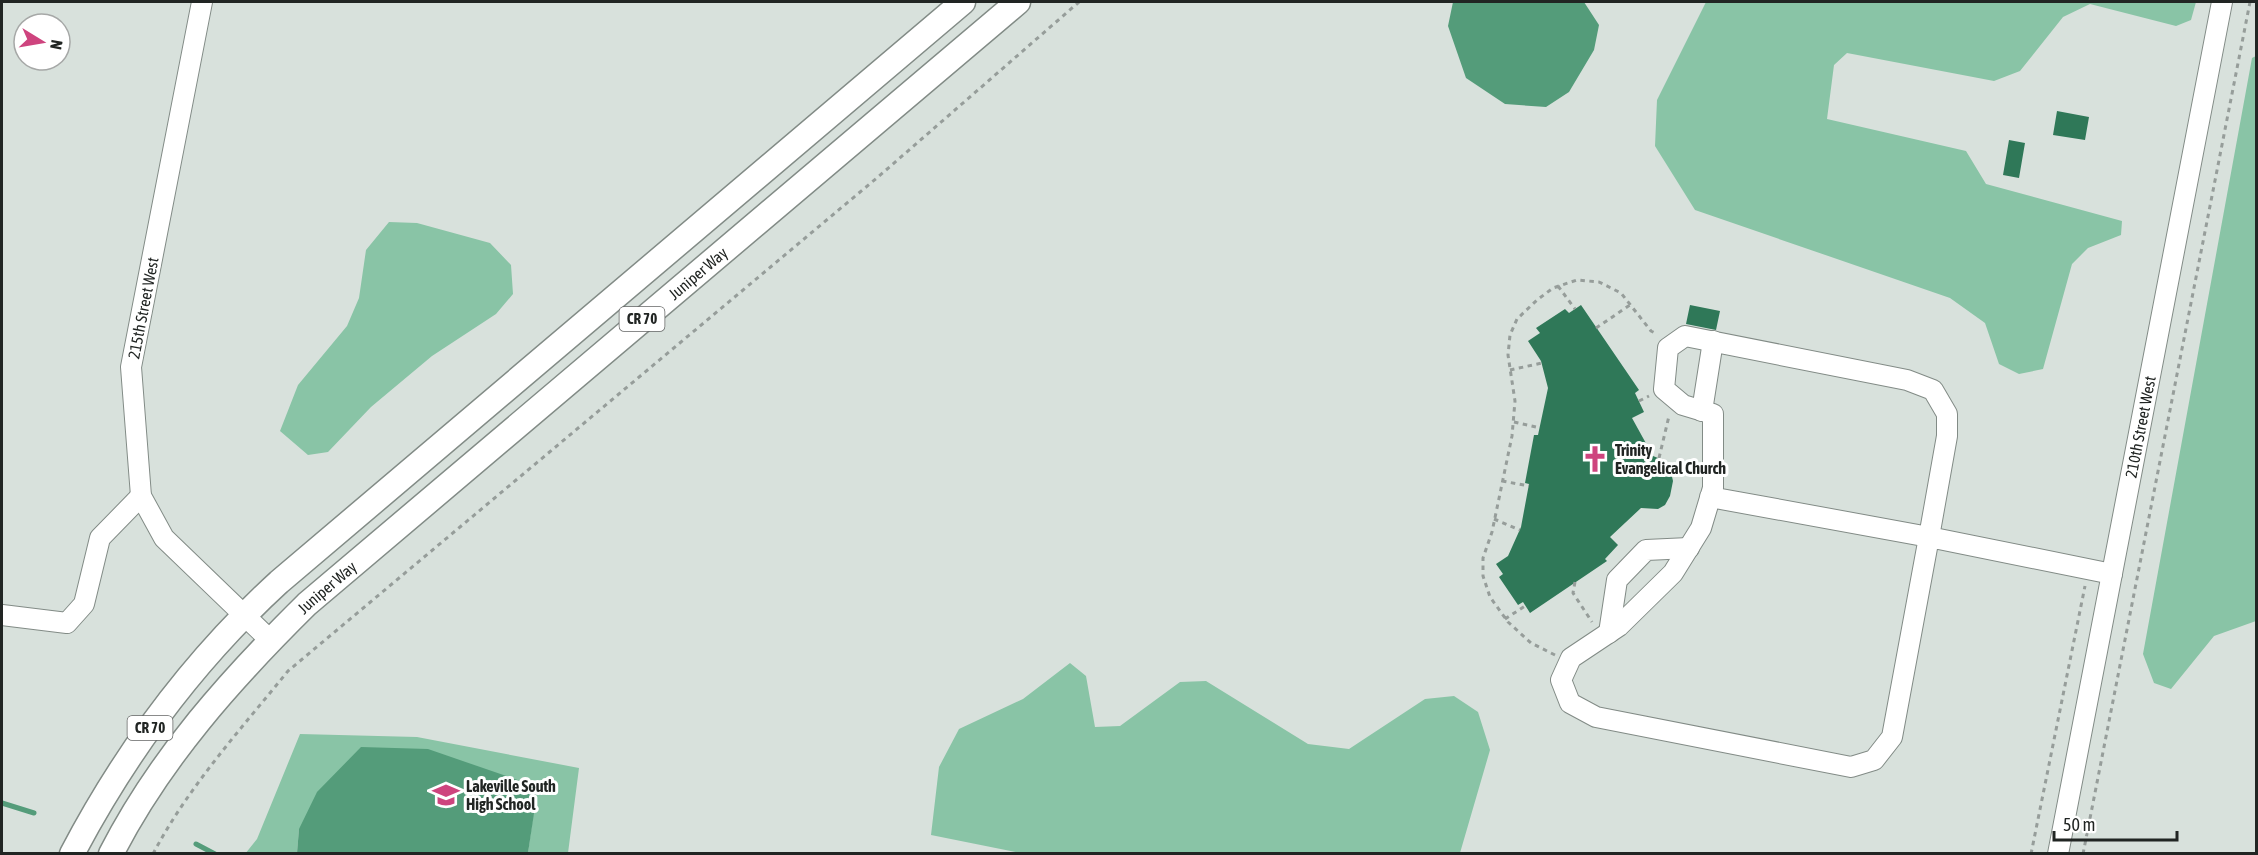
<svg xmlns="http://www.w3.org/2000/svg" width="2258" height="855" viewBox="0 0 2258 855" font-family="'Asap Condensed',sans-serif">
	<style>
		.green { fill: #89c4a6 }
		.water { fill: #549c7a }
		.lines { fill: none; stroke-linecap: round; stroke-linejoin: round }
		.stream { stroke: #549c7a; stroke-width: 5 }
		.building { fill: #2f7858 }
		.minor-casing { stroke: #828b86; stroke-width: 22 }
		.major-casing { stroke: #828b86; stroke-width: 27 }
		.path { stroke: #969d9a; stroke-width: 3; stroke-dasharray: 4.5 4.5; stroke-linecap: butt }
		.minor { stroke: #fff; stroke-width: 20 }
		.major { stroke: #fff; stroke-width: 24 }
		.labels { text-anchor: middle; stroke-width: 6; stroke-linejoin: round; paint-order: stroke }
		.shield { fill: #fff; stroke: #646665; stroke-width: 1.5 }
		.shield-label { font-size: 15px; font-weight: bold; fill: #212523 }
		.street-label { font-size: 16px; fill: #212523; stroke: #fff }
		.poi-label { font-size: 16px; font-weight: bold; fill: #212523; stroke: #fff; text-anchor: start }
	</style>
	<rect width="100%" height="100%" fill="#d8e1dc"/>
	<path class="green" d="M1706 2H2196L2191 20 2176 26 2090 4 2063 17 2020 71 1994 81 1847 53 1834 65 1827 119 1966 151 1986 184 2122 221 2121 235 2088 248 2072 264 2043 369 2019 374 1999 364 1985 323 1950 298 1695 210 1655 146 1657 100Z
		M2256 56V621L2214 636 2171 689 2154 683 2143 654 2252 58Z
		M389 222 417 223 490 243 511 265 513 294 496 314 432 356 371 407 328 452 308 455 280 431 298 385 347 326 359 298 366 250Z
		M1070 663 1086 676 1095 727 1120 726 1180 682 1206 681 1308 744 1349 749 1425 699 1454 696 1478 712 1490 750 1460 853 1026 854 931 835 939 767 959 729 1023 699Z
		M300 734 417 737 579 768 568 853H528L537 787 299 829 297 853 245 854 257 839Z"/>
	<path class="water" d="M1453 2H1584L1599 25 1594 50 1569 92 1546 107 1505 104 1466 78 1448 26Z
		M361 747 428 749 538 787 528 853H297L299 829 317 792Z"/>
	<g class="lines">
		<path class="stream" d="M2 803 34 813
			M196 844 215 854"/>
	</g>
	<path class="building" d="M2057 111 2089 117 2085 140 2053 135Z
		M2009 140 2025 143 2019 178 2003 175Z
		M1581 305 1639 390 1635 393 1644 412 1632 418 1653 456 1663 460 1670 468 1673 481 1670 496 1665 505 1658 509 1641 508 1610 537 1618 545 1605 559 1607 561 1530 613 1523 602 1518 605 1499 577 1503 574 1496 564 1508 556 1521 527 1529 484 1525 483 1534 435H1538L1548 388 1541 361 1528 341 1540 333 1536 328 1565 309 1569 313Z
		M1690 305 1720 311 1716 330 1686 324Z"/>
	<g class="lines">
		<defs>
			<g id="minor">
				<path d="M202 2 131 367 141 496 164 538 270 640"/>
				<path d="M1702 411 1713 341"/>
				<path d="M1710 497 1929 537 1947 436V414L1933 390 1907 380 1685 336 1668 348 1664 389 1683 405 1713 414V488L1701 528 1673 573 1619 626 1571 658 1561 680 1570 703 1596 717 1851 767 1874 760 1892 737 1929 537 2112 574"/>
				<path d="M2 615 67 623 84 604 100 538 141 496"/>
				<path d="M1609 633 1617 580 1646 550 1689 548"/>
				<path id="s1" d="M2058 854 2222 2"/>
			</g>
			<g id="major">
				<path d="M72 854C125 753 195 659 279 582L963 2"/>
				<path id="s2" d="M111 854C160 758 231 679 307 604L1018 2"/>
			</g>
		</defs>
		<use href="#minor" class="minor-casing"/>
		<use href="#major" class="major-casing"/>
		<path class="path" d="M1558 286 1575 309
			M1596 328 1630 305
			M1510 370 1542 363
			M1639 401 1649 396
			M1514 422 1540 428
			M1659 458 1669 416
			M1502 481 1529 486
			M1494 519 1520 530
			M1575 582 1573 593 1592 622
			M1505 619 1525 606
			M1555 655 1531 643 1508 622 1490 597 1483 576V558L1492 532 1512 436 1515 401 1508 355 1510 335 1517 319 1537 300 1553 288 1577 280 1599 282 1621 293 1651 331 1657 334
			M153 854C188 787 241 729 288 671L878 177 1079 2
			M2031 854 2085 586
			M2083 854 2250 2"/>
		<use href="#minor" class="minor"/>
		<use href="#major" class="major"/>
	</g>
	<defs>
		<symbol id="church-bare" viewBox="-9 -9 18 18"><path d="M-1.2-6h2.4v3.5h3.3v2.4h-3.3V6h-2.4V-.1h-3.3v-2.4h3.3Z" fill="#ce447e" stroke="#fff" stroke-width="2.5" paint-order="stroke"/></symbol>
		<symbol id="school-bare" viewBox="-9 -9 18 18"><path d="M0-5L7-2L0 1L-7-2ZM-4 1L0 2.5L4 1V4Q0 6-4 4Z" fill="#ce447e" stroke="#fff" stroke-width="2.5" paint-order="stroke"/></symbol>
	</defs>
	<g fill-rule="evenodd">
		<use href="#church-bare" x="1576" y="440" width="38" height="38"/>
		<use href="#school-bare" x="427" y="776" width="38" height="38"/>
	</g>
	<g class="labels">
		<g class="shield">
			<rect x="619.5" y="307" width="45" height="24" rx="4.5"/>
			<rect x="127.5" y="716" width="45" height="24" rx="4.5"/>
		</g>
		<g class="shield-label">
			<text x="642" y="324">CR 70</text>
			<text x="150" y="733">CR 70</text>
		</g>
		<g class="street-label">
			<text dy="6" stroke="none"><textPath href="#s2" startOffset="831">Juniper Way</textPath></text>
			<text transform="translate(143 308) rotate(-79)" y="6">215th Street West</text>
			<text dy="6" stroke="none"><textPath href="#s1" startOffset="435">210th Street West</textPath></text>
			<text dy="6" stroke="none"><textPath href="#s2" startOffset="345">Juniper Way</textPath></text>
		</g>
		<g class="poi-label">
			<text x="1615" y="456">Trinity<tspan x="1615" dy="18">Evangelical Church</tspan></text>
			<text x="466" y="792">Lakeville South<tspan x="466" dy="18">High School</tspan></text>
		</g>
	</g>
	<rect width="2258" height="855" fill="none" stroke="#212523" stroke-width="6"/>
	<g transform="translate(42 42) rotate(101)"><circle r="28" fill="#ffffff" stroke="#a6a8a7" stroke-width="1.5"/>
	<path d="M0-4.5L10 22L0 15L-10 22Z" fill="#ce447e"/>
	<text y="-9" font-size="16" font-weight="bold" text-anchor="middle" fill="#212523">N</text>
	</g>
	<path d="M2054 831v9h123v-9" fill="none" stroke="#212523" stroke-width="3"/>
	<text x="2063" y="831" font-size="18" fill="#212523" stroke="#ffffff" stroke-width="4.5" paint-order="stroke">50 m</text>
</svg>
